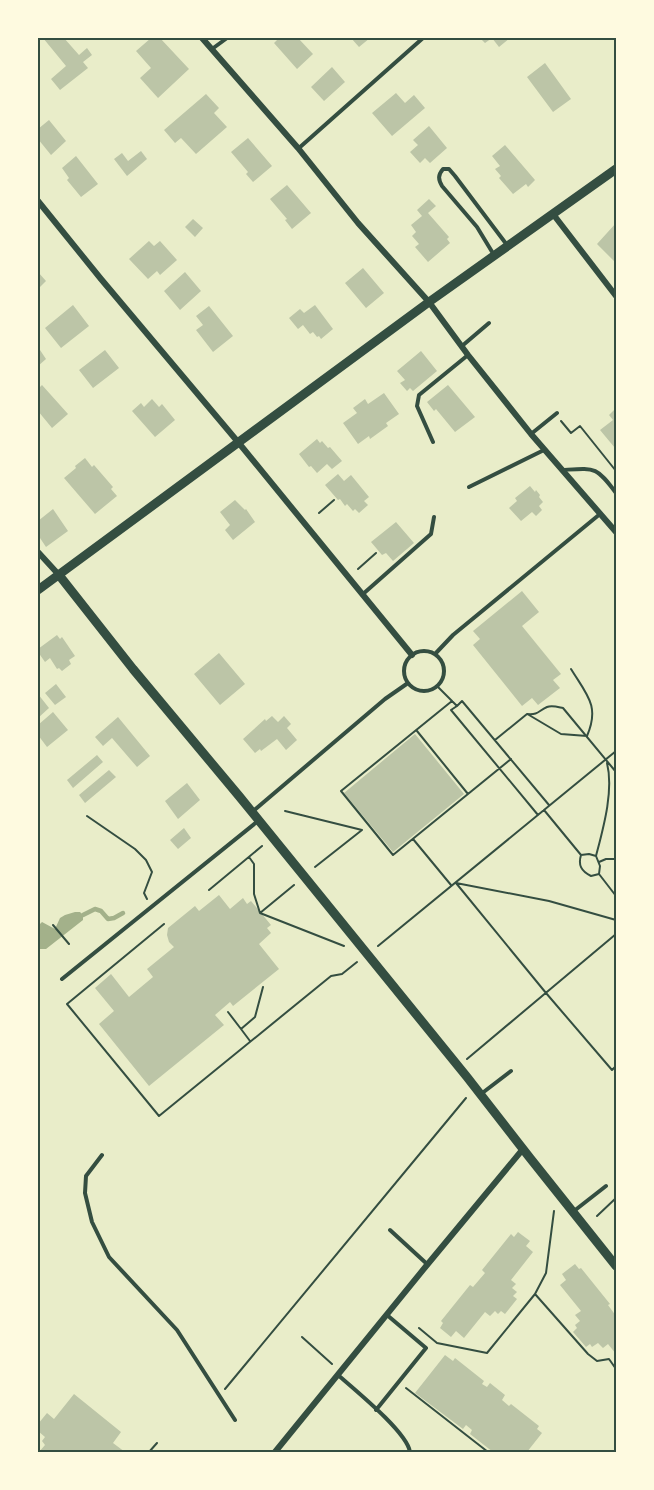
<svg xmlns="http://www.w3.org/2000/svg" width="654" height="1490" viewBox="0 0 654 1490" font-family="'IBM Plex Sans',sans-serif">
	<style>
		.water { fill: #a3b18a }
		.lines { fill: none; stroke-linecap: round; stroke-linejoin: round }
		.stream { stroke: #a3b18a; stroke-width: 4.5 }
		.building { fill: #bcc5a7 }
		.path { stroke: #344e41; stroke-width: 2 }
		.service { stroke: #344e41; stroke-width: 4 }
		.minor { stroke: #344e41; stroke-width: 6 }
		.tertiary { stroke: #344e41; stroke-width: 9 }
		.neatline { fill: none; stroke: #344e41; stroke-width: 2 }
	</style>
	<rect width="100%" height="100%" fill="#e9edc9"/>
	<path class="water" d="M75 912H80L83 915V920L46 949H40L38 947V926L42 922 55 929 60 918 65 915Z"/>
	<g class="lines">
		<path class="stream" d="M83 915 95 909 101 911 108 919 114 918 123 913"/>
	</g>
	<path class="building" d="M43 38H64L79 55 87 48 92 55 83 62 88 68 60 90 51 79 66 66Z
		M151 38H160L189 69 158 98 140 78 151 68 136 51Z
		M279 38H298L313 54 297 69 274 43Z
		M351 38H370L359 47Z
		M480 38H510L499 47 492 38 485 43Z
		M545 63 571 99 553 112 527 77Z
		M332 67 345 82 324 101 311 87Z
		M396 93 405 103 414 95 425 108 392 136 372 113Z
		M206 94 219 108 214 113 227 127 196 154 181 138 175 143 164 130Z
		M49 120 66 141 51 155 38 139V129Z
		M429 126 447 148 430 163 425 158 420 163 410 152 418 145 413 140Z
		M248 138 272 166 253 182 246 174 248 172 231 152Z
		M505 145 535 180 528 187 526 184 513 194 499 178 501 176 495 169 500 166 492 156Z
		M141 151 147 159 127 176 114 159 122 153 128 161Z
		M76 156 98 184 81 197 67 180 69 178 62 168Z
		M287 185 311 213 292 229 285 220 287 219 270 199Z
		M429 199 436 206 428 213 449 237 447 239 450 243 428 262 415 247 419 244 412 236 416 232 411 225 422 216 417 210Z
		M193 219 203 228 195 237 185 227Z
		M616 223V263L597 244Z
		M149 241 154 246 160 241 177 260 160 275 157 271 148 279 129 259Z
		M363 268 384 293 366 308 345 283Z
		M38 272 46 281 38 289Z
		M185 272 201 291 180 310 164 291Z
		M73 305 89 326 61 348 45 328Z
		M315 305 333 329 321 339 319 336 317 337 313 332 310 334 303 325 298 329 289 318 300 309 304 313Z
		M209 306 233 336 213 352 196 330 203 325 196 316Z
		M38 347 46 359 38 366Z
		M105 350 119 368 93 388 79 370Z
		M421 351 437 371 413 391 410 388 407 391 400 383 405 380 397 371Z
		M42 385 68 414 52 428 38 411V389Z
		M448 385 475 417 455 432 436 409 434 411 427 402Z
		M384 393 399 414 386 423 388 426 370 439 369 436 358 444 343 423 357 413 353 408 365 399 368 404Z
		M152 399 159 407 162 404 175 420 155 437 132 411 141 403 144 407Z
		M616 408V447L615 448 600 430 613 420 609 415Z
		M317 439 320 443 322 441 328 448 330 447 342 461 332 469 327 464 317 473 311 466 309 467 299 454Z
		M85 458 92 467 94 465 113 487 111 489 117 496 95 514 64 478 76 468 75 466Z
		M338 474 344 481 351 475 369 497 364 501 368 505 359 513 355 509 353 511 347 504 345 506 340 499 338 500 325 485Z
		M530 486 535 492 536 490 540 495 539 497 543 502 539 506 542 510 536 516 532 512 521 521 509 508 517 501 515 498Z
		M235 500 245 510 246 509 255 522 233 540 225 530 230 525 220 512Z
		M53 509 68 531 46 547 38 535V521Z
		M396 522 414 543 393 561 386 553 382 555 371 542Z
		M522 591 539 612 522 626 561 674 553 680 560 688 538 705 532 698 522 706 473 645 480 639 473 631Z
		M57 635 60 639 62 637 75 656 69 660 71 664 62 671 59 668 57 669 50 658 45 662 38 652V649Z
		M219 653 245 684 220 705 194 674Z
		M56 684 66 697 55 705 45 693Z
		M38 694 49 708 38 718Z
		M53 712 68 730 47 747 38 735V725Z
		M272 716 278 722 284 716 291 724 287 728 297 740 286 750 277 739 261 751 260 749 255 753 243 739 265 719 266 721Z
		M118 717 150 756 137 767 112 738 103 746 95 737Z
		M415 734 464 794 393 852 344 793Z
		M97 755 103 762 73 788 67 780Z
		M109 770 116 777 85 803 79 795Z
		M187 783 200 800 178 819 165 801Z
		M184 828 191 838 178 849 170 840Z
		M219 895 230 909 243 898 247 904 251 901 271 925 267 928 271 933 259 944 279 969 233 1006 230 1002 215 1015 224 1025 149 1086 99 1024 114 1011 95 988 111 974 129 997 153 977 147 969 174 947 169 942 167 935 168 928 195 906 199 911Z
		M518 1232 530 1241 526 1246 533 1252 511 1280 516 1284 512 1288 517 1292 513 1296 517 1299 505 1314 501 1311 498 1314 495 1311 490 1316 485 1312 464 1338 456 1331 451 1337 440 1328 443 1323 441 1321 470 1285 473 1287 485 1273 482 1270 511 1234 514 1237Z
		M575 1264 579 1269 581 1268 610 1304 608 1305 616 1316V1354L608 1344 603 1348 598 1343 592 1347 590 1344 586 1347 573 1332 577 1328 575 1325 580 1321 575 1315 581 1311 560 1285 566 1280 562 1274Z
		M445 1355 453 1361 455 1358 484 1381 482 1384 487 1387 490 1383 505 1395 502 1400 509 1406 511 1404 539 1426 537 1429 542 1433 527 1452H493L470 1434 472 1430 466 1425 463 1429 415 1393Z
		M74 1394 121 1432 113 1443 125 1452H39L45 1445 42 1441 45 1437 38 1431V1424L47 1413 54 1419Z"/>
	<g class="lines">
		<path class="path" d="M561 421 571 433 580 426 616 471
			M319 513 334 500
			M358 569 376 553
			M437 686 457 706 462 701 549 805
			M452 701 341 791 393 855 511 759
			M457 706 451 710 538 815
			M529 715 561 734 587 736C600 706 587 695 571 669
			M417 731 468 794
			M495 740 527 714C539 715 538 711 547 707 552 705 558 707 563 708L616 772
			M544 810 581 855 589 854 596 856 600 866 599 874 616 896
			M285 811 362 830 315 867
			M87 816 135 849 146 860 152 872 144 893 147 899
			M413 839 451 885
			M581 855C578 865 581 871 591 876L599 874
			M596 856C603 829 614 791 607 763
			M249 857 254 864V894L260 913 294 885
			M599 862 606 859H616
			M456 883 546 993 612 1070 616 1066
			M456 883 549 901 616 920
			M209 890 262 846
			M260 913 344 946
			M164 924 67 1004 159 1116 331 976 342 974 357 962
			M53 925 69 944
			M378 946 616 751
			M228 1012 241 1029 255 1017 263 987
			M241 1029 250 1041
			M467 1059 616 934
			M554 1211 546 1273 535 1294 588 1354 597 1361 609 1359 616 1369
			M597 1216 616 1198
			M419 1328 437 1343 487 1353 535 1294
			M302 1337 332 1364
			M406 1388 488 1452
			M225 1389 466 1098
			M149 1452 157 1443"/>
		<path class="service" d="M212 49 227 38
			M299 148 423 38
			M494 255 477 227 442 186C438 179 438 175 443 169H449L455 176 507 245
			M462 346 489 323
			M531 434 557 413
			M433 442 417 406 419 395 468 355
			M562 470C595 468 596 466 616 493
			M469 487 544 450
			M363 594 431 534 434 517
			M404 671a20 20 0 1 1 40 0a20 20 0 1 1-40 0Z
			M435 654 453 635 600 514
			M252 812 385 699 408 683
			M62 979 258 821
			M481 1094 511 1071
			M102 1155 86 1176 85 1193 92 1222 109 1257 177 1330 235 1420
			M574 1211 606 1186
			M390 1230 427 1264
			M338 1375C355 1390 407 1432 410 1452
			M376 1410 426 1348 387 1315"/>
		<path class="minor" d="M202 38 298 148 358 223 429 302 468 355 531 434 616 532
			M38 201 101 279 238 442 412 655
			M553 214 616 296
			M38 552 59 575
			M275 1452 427 1265 523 1149"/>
		<path class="tertiary" d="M59 575 133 669 239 796 467 1077 530 1158 616 1266
			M38 590 429 302 616 169"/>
	</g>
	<rect width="654" height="1490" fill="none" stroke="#fefae0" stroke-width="78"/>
	<rect x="39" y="39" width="576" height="1412" class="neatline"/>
</svg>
